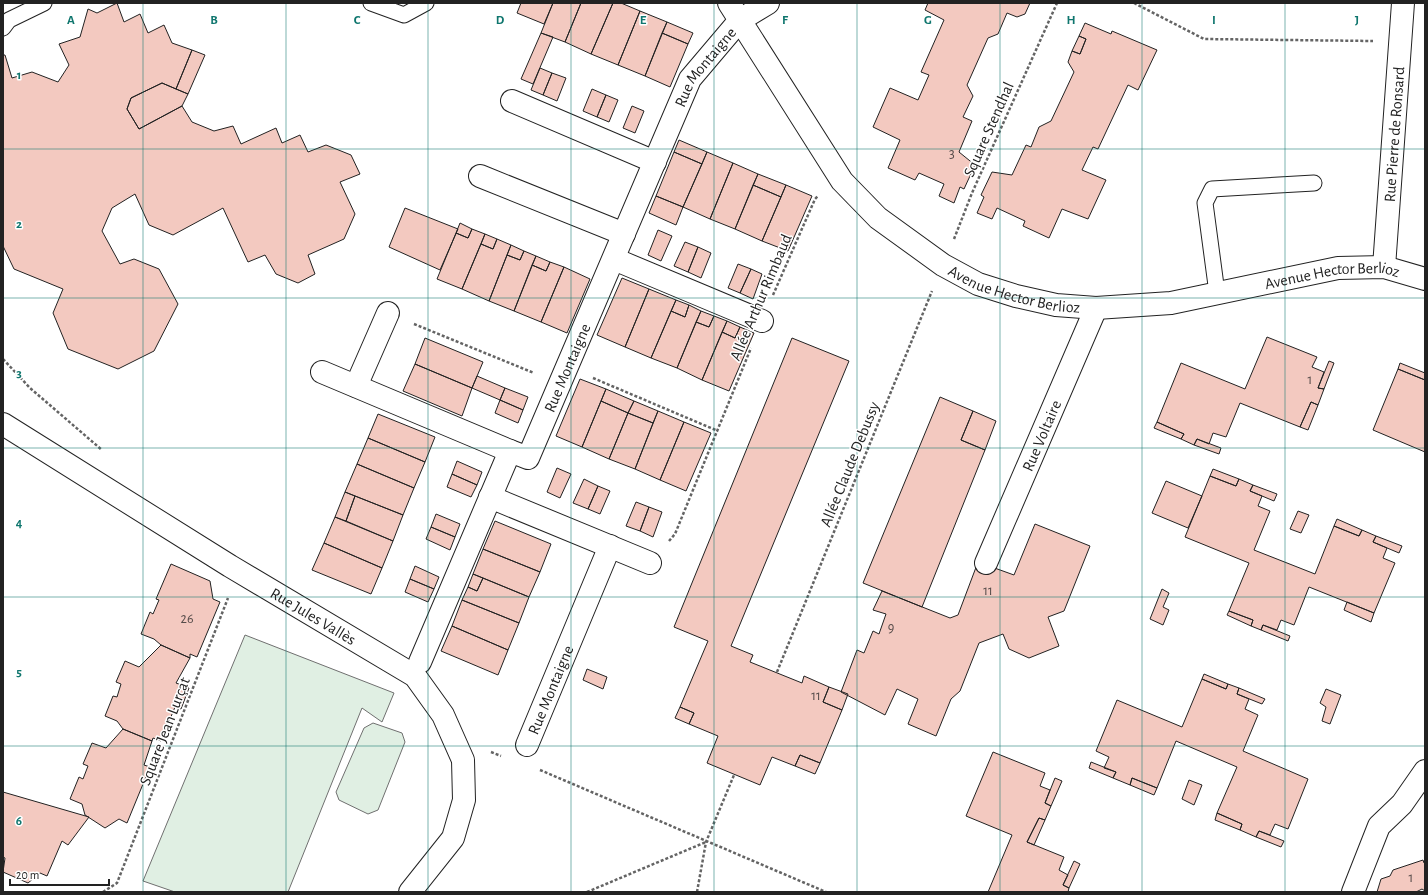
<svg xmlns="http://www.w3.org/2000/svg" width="1428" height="895" viewBox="0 0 1428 895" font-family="'Alegreya Sans',sans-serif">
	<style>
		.green { fill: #e0efe3; stroke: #6f6f6f }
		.building { fill: #f3c9c0; stroke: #222 }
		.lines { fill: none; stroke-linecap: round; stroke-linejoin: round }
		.service-casing { stroke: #222; stroke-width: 17 }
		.minor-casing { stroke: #222; stroke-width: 24 }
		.path { stroke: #646464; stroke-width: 2.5; stroke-dasharray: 3 2; stroke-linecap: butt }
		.service { stroke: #fff; stroke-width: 15 }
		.minor { stroke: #fff; stroke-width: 22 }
		.grid { fill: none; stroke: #0f766e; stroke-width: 1; stroke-opacity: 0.55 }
		.labels { text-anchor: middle; stroke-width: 3; stroke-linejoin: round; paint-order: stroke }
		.number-label { font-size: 14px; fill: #564c4a }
		.street-label { font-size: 16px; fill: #222; stroke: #fff }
		.grid-label { font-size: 13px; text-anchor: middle; font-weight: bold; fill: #0f766e; stroke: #fff; stroke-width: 3; stroke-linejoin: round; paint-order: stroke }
	</style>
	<rect width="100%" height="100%" fill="#fff"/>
	<path class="green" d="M245 635 394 693 382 722 362 708 288 892H175L143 881Z
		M373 723 402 733 405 742 378 810 368 814 339 800 336 792 364 728Z"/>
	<path class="building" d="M117 3 124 22 140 14 148 33 164 25 172 43 192 50 176 89 162 83 131 98 127 109 139 129 182 106 192 122 214 131 233 126 241 144 276 128 282 143 300 135 308 152 326 145 351 155 360 174 340 182 355 214 344 239 308 255 315 274 298 283 276 274 265 255 248 262 223 208 173 235 149 225 135 194 112 208 102 231 120 264 134 259 159 269 178 304 154 351 118 369 68 349 53 313 63 289 14 269 3 246V55H5L12 78 32 72 58 82 69 65 59 44 80 37 88 9 97 13Z
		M521 3H553L544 24 517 13Z
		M553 3H581L565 42 541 33Z
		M581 3H613L591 54 565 42Z
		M613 3H621L640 11 618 65 591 54Z
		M928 3H1030L1025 14 1017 17 1007 13 998 34 988 38 967 85 973 96 963 117 972 121 959 152 975 165 964 189 960 187 954 203 939 196 944 184 919 173 915 180 888 168 900 140 873 127 890 88 918 100 929 75 921 72 944 20 925 10Z
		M640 11 667 22 645 76 618 65Z
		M667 22 693 33 688 44 662 33Z
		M1085 23 1111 34 1112 31 1157 50 1138 90 1128 85 1098 149 1093 147 1082 170 1106 180 1088 219 1062 209 1049 238 1023 226 1025 221 997 208 992 219 977 213 984 197 981 195 992 172 1012 175 1026 145 1031 147 1039 127 1051 121 1074 72 1068 62 1072 51 1080 54 1086 39 1079 36Z
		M541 33 553 37 533 84 521 79Z
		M662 33 688 44 670 87 645 76Z
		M1079 36 1086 39 1080 54 1072 51Z
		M192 50 205 55 188 94 176 89Z
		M540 68 552 73 543 95 531 90Z
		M552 73 566 78 557 101 543 95Z
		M162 83 188 94 182 106 139 129 127 109 131 98Z
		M592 89 606 95 597 117 583 111Z
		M606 95 618 100 609 122 597 117Z
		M632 106 644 111 635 133 623 128Z
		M679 140 707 152 702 164 674 152Z
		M674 152 702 164 683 207 656 196Z
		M707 152 733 163 710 219 683 207Z
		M733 163 758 174 735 229 710 219Z
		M758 174 786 185 781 197 753 185Z
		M753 185 781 197 762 241 735 229Z
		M786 185 812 196 788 251 762 241Z
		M656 196 683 207 676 225 649 213Z
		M405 208 458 229 440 270 389 247Z
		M460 223 472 229 468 238 456 233Z
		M472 229 485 234 462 289 437 279 456 233 468 238Z
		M658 230 672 236 661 261 648 255Z
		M485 234 497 239 493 249 481 244Z
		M497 239 511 245 489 301 462 289 481 244 493 249Z
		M685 242 698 247 688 272 674 266Z
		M511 245 524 251 520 260 507 255Z
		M698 247 711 253 701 278 688 272Z
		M524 251 536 256 514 311 489 301 507 255 520 260Z
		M536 256 550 262 546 271 532 265Z
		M550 262 564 267 541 322 514 311 532 265 546 271Z
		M738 264 751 269 740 293 728 288Z
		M564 267 590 279 567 333 541 322Z
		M751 269 762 274 753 299 740 293Z
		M622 278 649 289 625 347 597 335Z
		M649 289 676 300 651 358 625 347Z
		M676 300 689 305 685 317 671 311Z
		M689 305 701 311 677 368 651 358 671 311 685 317Z
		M701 311 714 316 709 327 696 322Z
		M714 316 727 321 702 380 677 368 696 322 709 327Z
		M727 321 740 327 735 338 722 332Z
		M740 327 754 333 729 391 702 380 722 332 735 338Z
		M1267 337 1317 357 1312 367 1324 372 1318 388 1324 389 1318 405 1311 402 1300 427 1240 403 1226 437 1213 433 1209 444 1197 439 1194 445 1181 439 1184 434 1157 422 1181 363 1245 389Z
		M425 338 483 362 472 388 415 364Z
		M792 338 849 361 731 646 753 655 750 662 802 683 804 676 829 687 823 702 842 710 820 763 800 755 795 766 772 757 760 785 707 763 718 736 689 724 694 713 680 707 708 641 674 627Z
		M1329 361 1334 363 1324 389 1318 388Z
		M1400 363 1425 373V380L1398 369Z
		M415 364 472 388 462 416 403 391Z
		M1398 369 1425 380V452L1373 430Z
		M477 376 505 388 500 400 472 388Z
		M580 379 606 389 582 447 556 436Z
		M505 388 528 397 523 410 500 400Z
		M606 389 634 401 628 413 601 401Z
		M940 397 973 411 961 440 985 450 922 607 863 583Z
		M500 400 523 410 518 423 495 413Z
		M601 401 628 413 609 459 582 447Z
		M634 401 658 411 653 423 628 413Z
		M1311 402 1318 405 1308 430 1300 427Z
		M658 411 684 422 660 480 635 469Z
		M973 411 996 421 985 450 961 440Z
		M628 413 653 423 635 469 609 459Z
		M378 414 435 437 425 462 368 438Z
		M684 422 711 433 686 491 660 480Z
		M1157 422 1184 434 1181 439 1154 428Z
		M368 438 425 462 414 488 357 464Z
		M1197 439 1221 448 1219 454 1194 445Z
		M457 461 482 472 477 485 452 474Z
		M357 464 414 488 403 515 345 492Z
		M557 468 571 474 560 498 547 492Z
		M1213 469 1239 479 1236 486 1210 476Z
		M452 474 477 485 471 497 447 487Z
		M1210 476 1236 486 1239 479 1253 485 1250 491 1262 496 1258 506 1270 511 1254 550 1315 574 1334 526 1359 536 1362 530 1376 536 1373 542 1387 548 1383 558 1395 563 1374 613 1309 587 1294 625 1281 620 1277 630 1263 625 1261 630 1251 626 1253 620 1229 611 1249 563 1185 537Z
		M584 479 598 486 588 509 573 503Z
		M1166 481 1202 496 1188 528 1152 513Z
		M1253 485 1277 494 1274 501 1250 491Z
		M598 486 610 491 600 514 588 509Z
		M345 492 355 496 346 521 335 517Z
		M355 496 403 515 393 541 346 521Z
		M636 502 649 507 640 531 626 526Z
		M649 507 662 512 653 537 640 531Z
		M1298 511 1309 515 1301 533 1290 529Z
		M436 514 460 524 455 537 431 527Z
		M335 517 393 541 382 568 324 543Z
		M1337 519 1362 530 1359 536 1334 526Z
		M495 521 551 544 540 572 483 549Z
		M1035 524 1090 546 1064 611 1048 617 1059 646 1029 658 1009 649 1003 634 979 643 960 691 951 699 936 736 908 724 918 699 897 689 885 715 841 692 857 650 864 653 873 631 879 634 886 614 873 610 882 591 950 618 958 615 978 562 1014 575Z
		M431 527 455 537 450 550 426 539Z
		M1376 536 1402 546 1399 553 1373 542Z
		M324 543 382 568 371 594 312 570Z
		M483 549 540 572 529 597 473 574Z
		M171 564 210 581 213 599 220 602 197 657 190 654V658L161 645 154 639 141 634 150 612 153 614 159 600 156 599Z
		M415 566 439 577 434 589 410 579Z
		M473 574 483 578 477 591 468 587Z
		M483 578 529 597 519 623 462 600 468 587 477 591Z
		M410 579 434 589 428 602 405 592Z
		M1162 589 1169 593 1163 607 1169 610 1163 625 1150 619Z
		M462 600 519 623 508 650 452 626Z
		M1347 602 1374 613 1371 622 1344 610Z
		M1229 611 1253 620 1251 626 1227 615Z
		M1263 625 1290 636 1288 641 1261 630Z
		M452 626 508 650 498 675 441 651Z
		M161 645 190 658 176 683 189 688 181 709 175 707 161 741 153 738 152 741 123 729 117 721 105 716 113 696 117 697 121 684 116 682 125 661 139 667Z
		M587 669 607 677 603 689 583 680Z
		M1204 674 1228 684 1226 689 1202 679Z
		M1202 679 1226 689 1228 684 1239 688 1237 694 1249 699 1245 709 1258 715 1243 751 1308 779 1288 829 1275 824 1270 835 1259 831 1256 837 1240 830 1242 824 1217 813 1237 767 1176 741 1157 788 1132 778 1130 785 1113 778 1116 772 1104 768 1109 757 1096 751 1117 700 1182 727Z
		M829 687 848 694 842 710 823 702Z
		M1239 688 1265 699 1262 704 1237 694Z
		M1326 689 1341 695 1330 724 1322 721 1326 707 1320 703Z
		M680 707 694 713 689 724 675 718Z
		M123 729 152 741 144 765 150 767 127 823 119 819 105 828 85 815 82 804 70 799 79 777 83 779 88 766 83 764 92 743 106 748Z
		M993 752 1045 773 1040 786 1050 790 1045 803 1051 806 1045 820 1039 818 1027 842 1064 857 1059 870 1068 875 1063 885 1069 888 1068 892H988L1012 835 966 816Z
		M800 755 820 763 815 774 795 766Z
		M1091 762 1116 772 1113 778 1089 768Z
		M1055 778 1062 781 1051 806 1045 803Z
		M1132 778 1157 788 1154 795 1130 785Z
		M1189 780 1202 785 1194 805 1182 799Z
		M3 792 89 817 68 845 62 841 47 876 40 873 28 883 3 872 5 858 3 857Z
		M1217 813 1242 824 1240 830 1215 820Z
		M1039 818 1045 820 1034 845 1027 842Z
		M1259 831 1284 841 1281 847 1256 837Z
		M1423 860 1424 863 1425 862V891L1422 889 1416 892H1377L1381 879 1390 876 1393 870Z
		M1074 861 1080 864 1069 888 1063 885Z"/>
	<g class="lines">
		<defs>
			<path id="service" d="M371 3 404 15 426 3
				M3 28 9 20 44 3
				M1217 293 1205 203 1212 189 1314 183"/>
			<g id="minor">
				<path id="s1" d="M729 3 842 181 878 218 943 265 978 284 1016 296 1056 305 1096 308 1171 303 1338 268 1384 267 1425 279"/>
				<path d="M512 101 655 162"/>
				<path d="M480 176 624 234"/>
				<path d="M614 259 762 321"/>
				<path id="s2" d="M1384 267 1403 3"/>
				<path d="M322 372 510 451"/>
				<path d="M356 386 388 313"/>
				<path id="s3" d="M3 424 230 566 415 676 443 715 463 760 464 800 453 838 410 892"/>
				<path d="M490 497 650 563"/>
				<path id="s4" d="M986 563 1096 308"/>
				<path id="s5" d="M420 662 510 451 528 458 690 79 740 20 768 3"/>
				<path id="s6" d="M527 745 610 546"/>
				<path d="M1353 892 1379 826 1402 804 1425 771"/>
			</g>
		</defs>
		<use href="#service" class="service-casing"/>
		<use href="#minor" class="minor-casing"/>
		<path class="path" d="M1134 3 1204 39 1373 41
			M954 239 972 193 1057 3
			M773 295 815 199 818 196
			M414 324 534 373
			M3 359 30 388 102 450
			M593 378 718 431
			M669 541 675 534 751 348
			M777 672 932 291
			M491 752 501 756
			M540 770 826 892
			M103 892 117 883 228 598
			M587 892 706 842
			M697 892 706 842 734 775"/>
		<use href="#service" class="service"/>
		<use href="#minor" class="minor"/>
	</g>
	<path class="grid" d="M143 3V892M286 3V892M428 3V892M571 3V892M714 3V892M857 3V892M1000 3V892M1142 3V892M1285 3V892M3 149H1425M3 298H1425M3 448H1425M3 597H1425M3 746H1425"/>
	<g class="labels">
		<g class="number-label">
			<text x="952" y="158">3</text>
			<text x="1310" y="384">1</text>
			<text x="988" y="595">11</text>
			<text x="187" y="623">26</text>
			<text x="891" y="632">9</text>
			<text x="816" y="700">11</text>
			<text x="1411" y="882">1</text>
		</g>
		<g class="street-label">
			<text dy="6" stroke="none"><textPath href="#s5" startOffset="679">Rue Montaigne</textPath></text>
			<text transform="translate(988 129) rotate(-66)" y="6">Square Stendhal</text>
			<text dy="6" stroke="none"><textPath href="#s2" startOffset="133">Rue Pierre de Ronsard</textPath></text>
			<text dy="6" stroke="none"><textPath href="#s1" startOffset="743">Avenue Hector Berlioz</textPath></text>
			<text dy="6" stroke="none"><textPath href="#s1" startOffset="419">Avenue Hector Berlioz</textPath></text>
			<text transform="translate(760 297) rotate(-67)" y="6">Allée Arthur Rimbaud</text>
			<text dy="6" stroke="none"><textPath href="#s5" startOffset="347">Rue Montaigne</textPath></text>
			<text dy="6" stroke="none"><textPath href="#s4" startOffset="139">Rue Voltaire</textPath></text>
			<text transform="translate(849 464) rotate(-68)" y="6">Allée Claude Debussy</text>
			<text dy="6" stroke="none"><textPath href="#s3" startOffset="365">Rue Jules Vallès</textPath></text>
			<text dy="6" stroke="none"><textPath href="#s6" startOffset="60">Rue Montaigne</textPath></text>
			<text transform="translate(164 731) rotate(-69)" y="6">Square Jean Lurçat</text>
		</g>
	</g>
	<g class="grid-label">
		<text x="71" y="24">A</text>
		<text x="214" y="24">B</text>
		<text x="357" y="24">C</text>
		<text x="500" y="24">D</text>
		<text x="643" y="24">E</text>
		<text x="785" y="24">F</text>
		<text x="928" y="24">G</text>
		<text x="1071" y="24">H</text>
		<text x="1214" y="24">I</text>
		<text x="1357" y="24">J</text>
		<text x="19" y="79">1</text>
		<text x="19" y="228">2</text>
		<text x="19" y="377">3</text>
		<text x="19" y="527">4</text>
		<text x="19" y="676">5</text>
		<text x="19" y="825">6</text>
	</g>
	<rect width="1428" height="895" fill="none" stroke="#222222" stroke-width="8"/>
	<path d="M10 879v6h99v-6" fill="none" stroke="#222222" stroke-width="2"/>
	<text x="16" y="879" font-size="12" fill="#222222" stroke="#ffffff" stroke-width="3" paint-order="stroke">20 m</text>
</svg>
